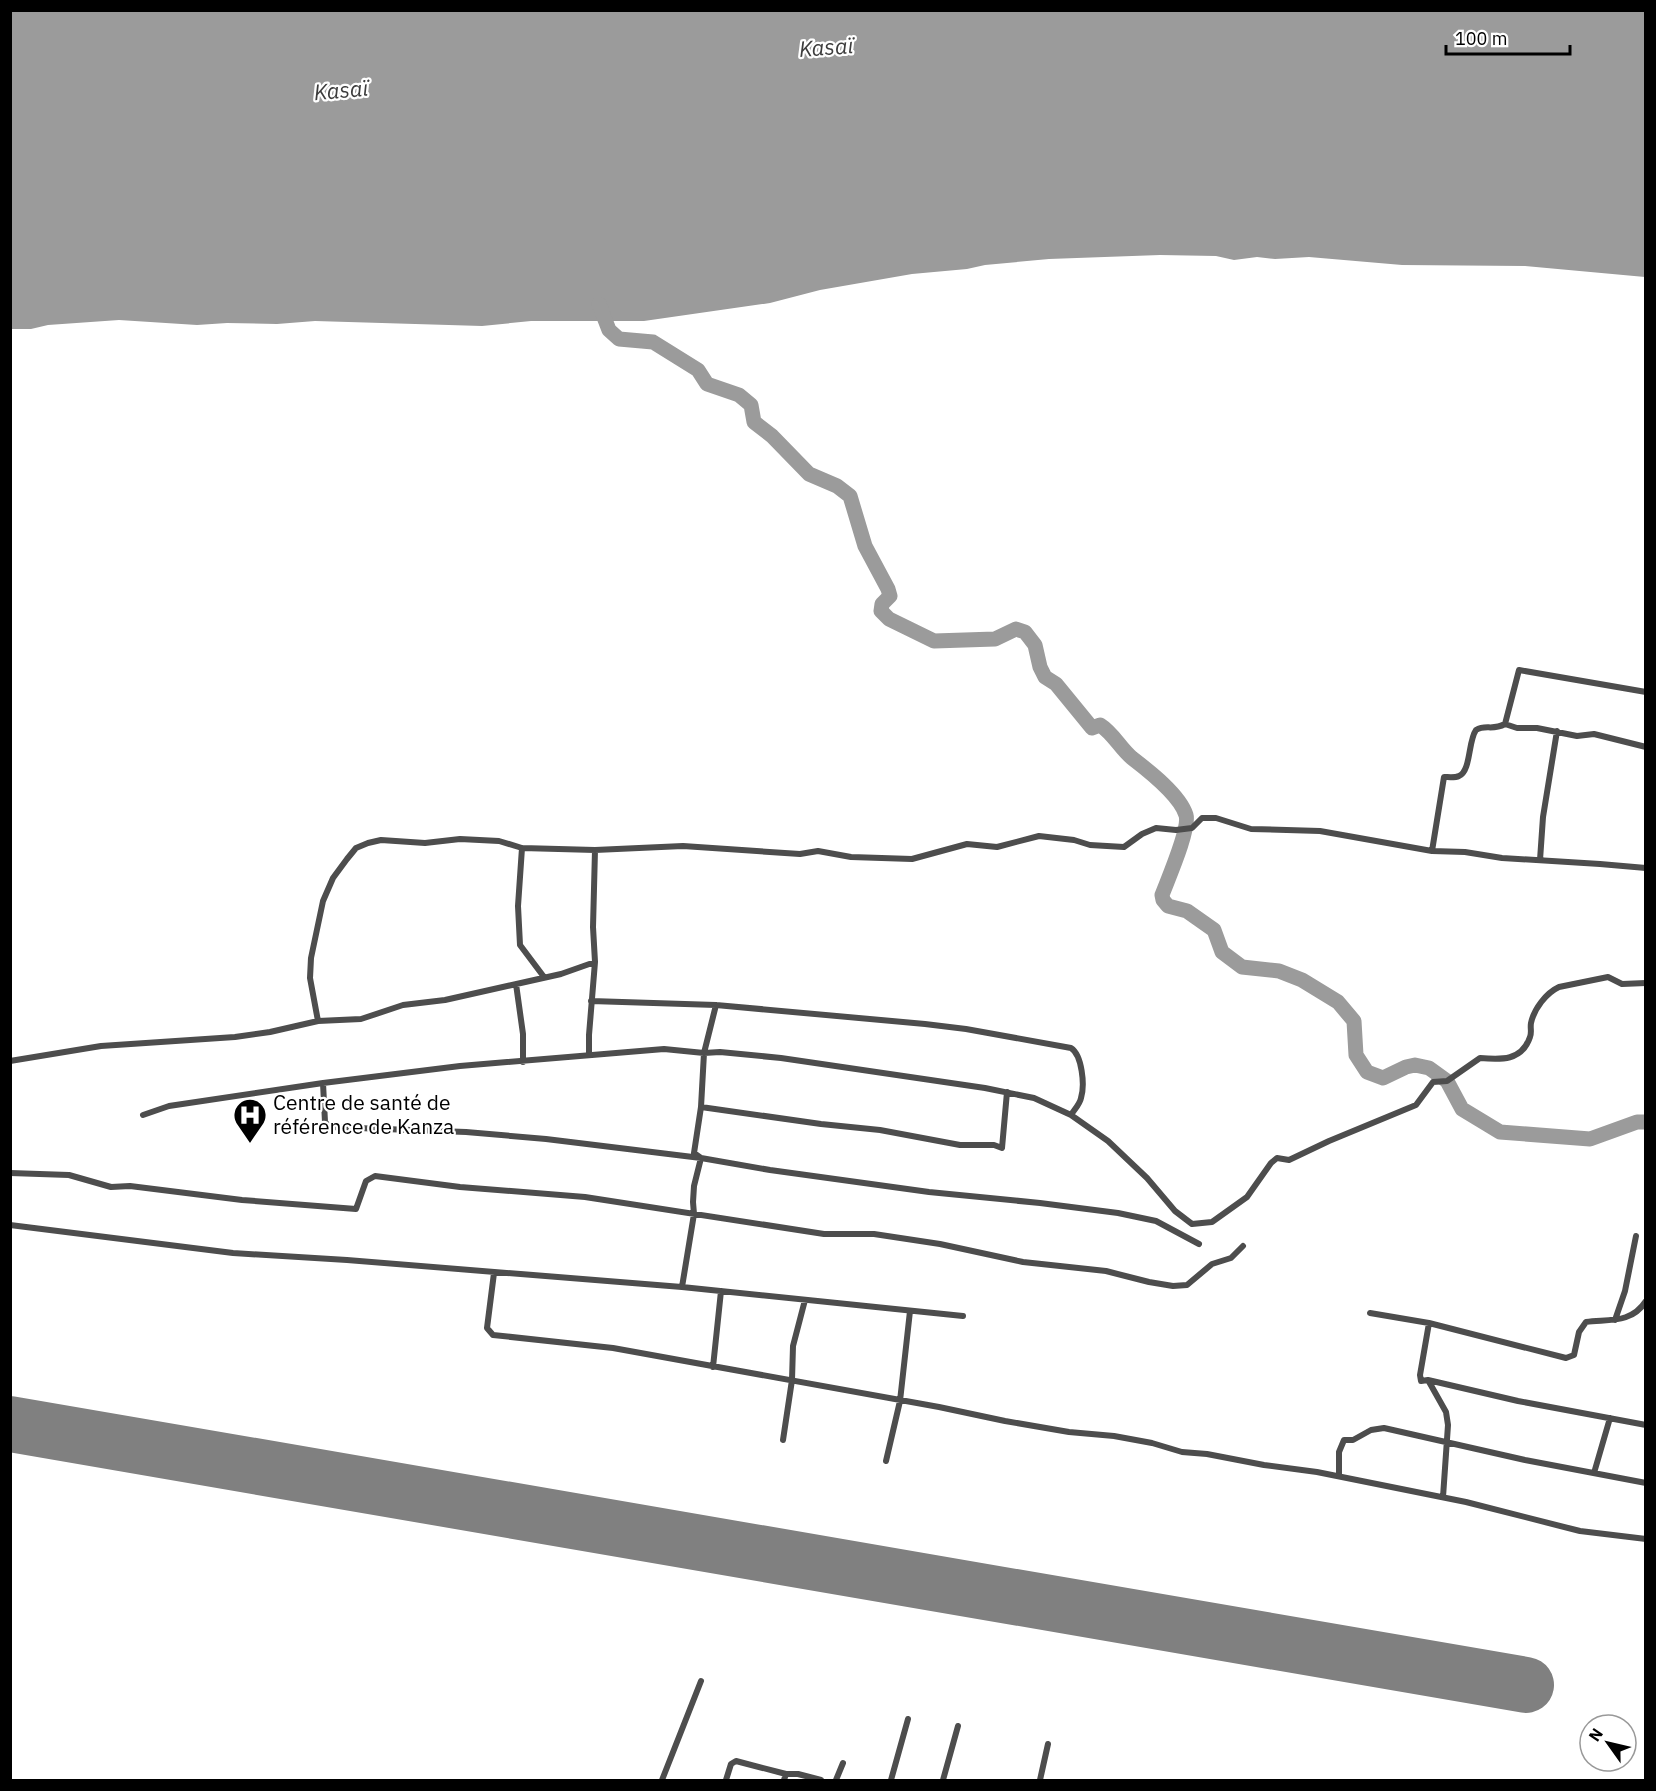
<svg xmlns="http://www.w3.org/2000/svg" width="1656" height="1791" viewBox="0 0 1656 1791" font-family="'IBM Plex Sans',sans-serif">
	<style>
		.water { fill: #9b9b9b }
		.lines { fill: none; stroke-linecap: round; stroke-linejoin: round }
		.river { stroke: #9b9b9b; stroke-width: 15 }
		.runway { stroke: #808080; stroke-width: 56 }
		.minor { stroke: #4d4d4d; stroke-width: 6 }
		.labels { text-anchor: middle; stroke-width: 4.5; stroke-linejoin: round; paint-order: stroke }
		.poi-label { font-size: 21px; fill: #000; stroke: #fff; text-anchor: start }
		.water-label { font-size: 22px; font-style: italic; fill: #3c3c3c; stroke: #fff }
	</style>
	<rect width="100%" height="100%" fill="#fff"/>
	<path class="water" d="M10 11H1645V277L1525 266 1402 265 1309 257 1275 259 1257 257 1234 260 1216 256 1160 255 1049 259 985 265 967 269 912 274 820 290 770 303 644 321H531L482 326 315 321 277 324 227 323 197 325 119 320 48 325 31 329H11Z"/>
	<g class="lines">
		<path class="river" d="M599 304 609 330 619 339 653 342 698 370 707 384 739 395 751 405 754 422 772 436 809 474 837 486 850 496 865 546 888 589 890 596 882 604 881 611 889 619 934 641 995 639 1016 629 1025 632 1035 645 1040 667 1045 677 1056 684 1092 728 1100 725C1113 733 1120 748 1132 758 1149 771 1180 795 1186 815 1190 829 1168 879 1162 895L1163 900 1168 906 1187 911 1214 930 1222 952 1242 967 1279 971 1302 980 1338 1002 1354 1021 1356 1055 1367 1072 1383 1078 1406 1067 1415 1065 1429 1068 1447 1081 1462 1109 1500 1132 1590 1139 1637 1122H1646"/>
		<path class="runway" d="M10 1424 1526 1685"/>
		<path class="minor" d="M1505 724 1517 728H1537L1577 736 1594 734 1646 747
			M522 848 518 906 520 945 544 977
			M1432 851 1444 777C1448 777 1455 778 1459 776 1471 771 1468 741 1476 730 1486 724 1492 731 1505 724L1519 670 1646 692
			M1540 860 1543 817 1557 731
			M516 984 523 1034V1062
			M591 1001 716 1005 925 1024 966 1029 1071 1048C1082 1055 1085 1085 1081 1098 1080 1104 1074 1110 1071 1115
			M318 1021 310 978 311 958 323 901 333 878 347 859 356 848 368 843 381 840 425 843 460 839 499 841 522 848 595 850 683 846 800 854 818 851 851 857 912 859 967 844 997 847 1039 836 1074 840 1090 845 1124 847 1142 834 1156 828 1176 830 1192 828 1202 818H1216L1251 829 1320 831 1432 851 1465 852 1502 858 1600 864 1646 868
			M589 1055V1035L595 962 593 927 595 850
			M10 1061 101 1046 235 1037 270 1032 318 1021 361 1019 403 1005 445 1000 561 974 595 962
			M323 1083 325 1122 330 1127 466 1132 546 1139 701 1158 770 1170 929 1192 1040 1203 1118 1213 1156 1221 1199 1244
			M701 1107 821 1124 880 1130 960 1145H994L1002 1148 1007 1092
			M143 1115 169 1106 323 1083 460 1066 664 1049 704 1053 720 1052 781 1058 985 1088 1034 1098 1071 1115 1108 1141 1147 1178 1175 1211 1192 1224 1212 1222 1247 1197 1271 1163 1277 1158 1289 1160 1329 1141 1416 1105 1433 1082 1447 1081 1480 1058C1501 1060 1522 1061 1530 1037 1532 1032 1530 1028 1531 1023 1534 1009 1546 993 1559 987L1608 977 1622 984 1646 983
			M10 1173 69 1175 111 1187 130 1186 242 1200 356 1209 366 1181 375 1176 460 1187 585 1197 824 1234H874L940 1244 1023 1262 1106 1271 1149 1282 1173 1286 1187 1285 1212 1264 1231 1258 1243 1246
			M10 1225 233 1253 347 1260 682 1287 963 1316
			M494 1273 487 1328 493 1335 613 1348 939 1407 1005 1421 1069 1432 1114 1436 1152 1443 1182 1452 1207 1454 1264 1465 1317 1472 1466 1502 1580 1531 1646 1539
			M682 1287 694 1214 693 1202 694 1186 701 1158 694 1153 701 1107 704 1053 716 1005
			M1370 1313 1429 1323 1566 1358 1574 1355 1579 1332 1586 1322C1609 1319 1631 1324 1646 1301
			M1615 1320 1625 1291 1636 1236
			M1429 1323 1420 1375 1421 1381 1428 1380 1446 1412 1448 1425 1443 1497
			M713 1367 721 1291
			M1428 1380 1518 1401 1646 1425
			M783 1440 792 1380 793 1346 805 1300
			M886 1461 900 1401 910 1311
			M1594 1473 1610 1418
			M1339 1476V1452L1344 1440H1353L1371 1430 1384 1428 1525 1460 1646 1483
			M662 1780 701 1681
			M726 1780 731 1764 736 1761 786 1774
			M784 1780 786 1774H798L821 1780
			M836 1780 843 1763
			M891 1780 908 1719
			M943 1780 958 1726
			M1040 1780 1048 1744"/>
	</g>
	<defs>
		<symbol id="hospital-pin" viewBox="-11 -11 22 30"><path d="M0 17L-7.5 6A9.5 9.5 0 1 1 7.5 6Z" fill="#000" stroke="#fff"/><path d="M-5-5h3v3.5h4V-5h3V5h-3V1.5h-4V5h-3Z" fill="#fff"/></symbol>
	</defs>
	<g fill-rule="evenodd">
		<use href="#hospital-pin" x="231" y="1096" width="38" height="52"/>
	</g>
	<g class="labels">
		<g class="poi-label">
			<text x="273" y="1110">Centre de santé de<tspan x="273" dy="24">référence de Kanza</tspan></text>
		</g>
		<g class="water-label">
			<text transform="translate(826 47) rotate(-4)" y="8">Kasaï</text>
			<text transform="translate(341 90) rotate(-5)" y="8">Kasaï</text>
		</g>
	</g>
	<rect width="1656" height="1791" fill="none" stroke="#000000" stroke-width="24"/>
	<g transform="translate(1608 1743) rotate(304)"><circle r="28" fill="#ffffff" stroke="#999999" stroke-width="1.5"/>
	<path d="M0-4.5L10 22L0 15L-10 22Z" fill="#000000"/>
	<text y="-9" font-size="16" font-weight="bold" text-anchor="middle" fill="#000000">N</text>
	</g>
	<path d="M1446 45v9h124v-9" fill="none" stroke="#000000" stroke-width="3"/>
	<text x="1455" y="45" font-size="18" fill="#000000" stroke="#ffffff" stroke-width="4.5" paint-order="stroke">100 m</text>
</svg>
